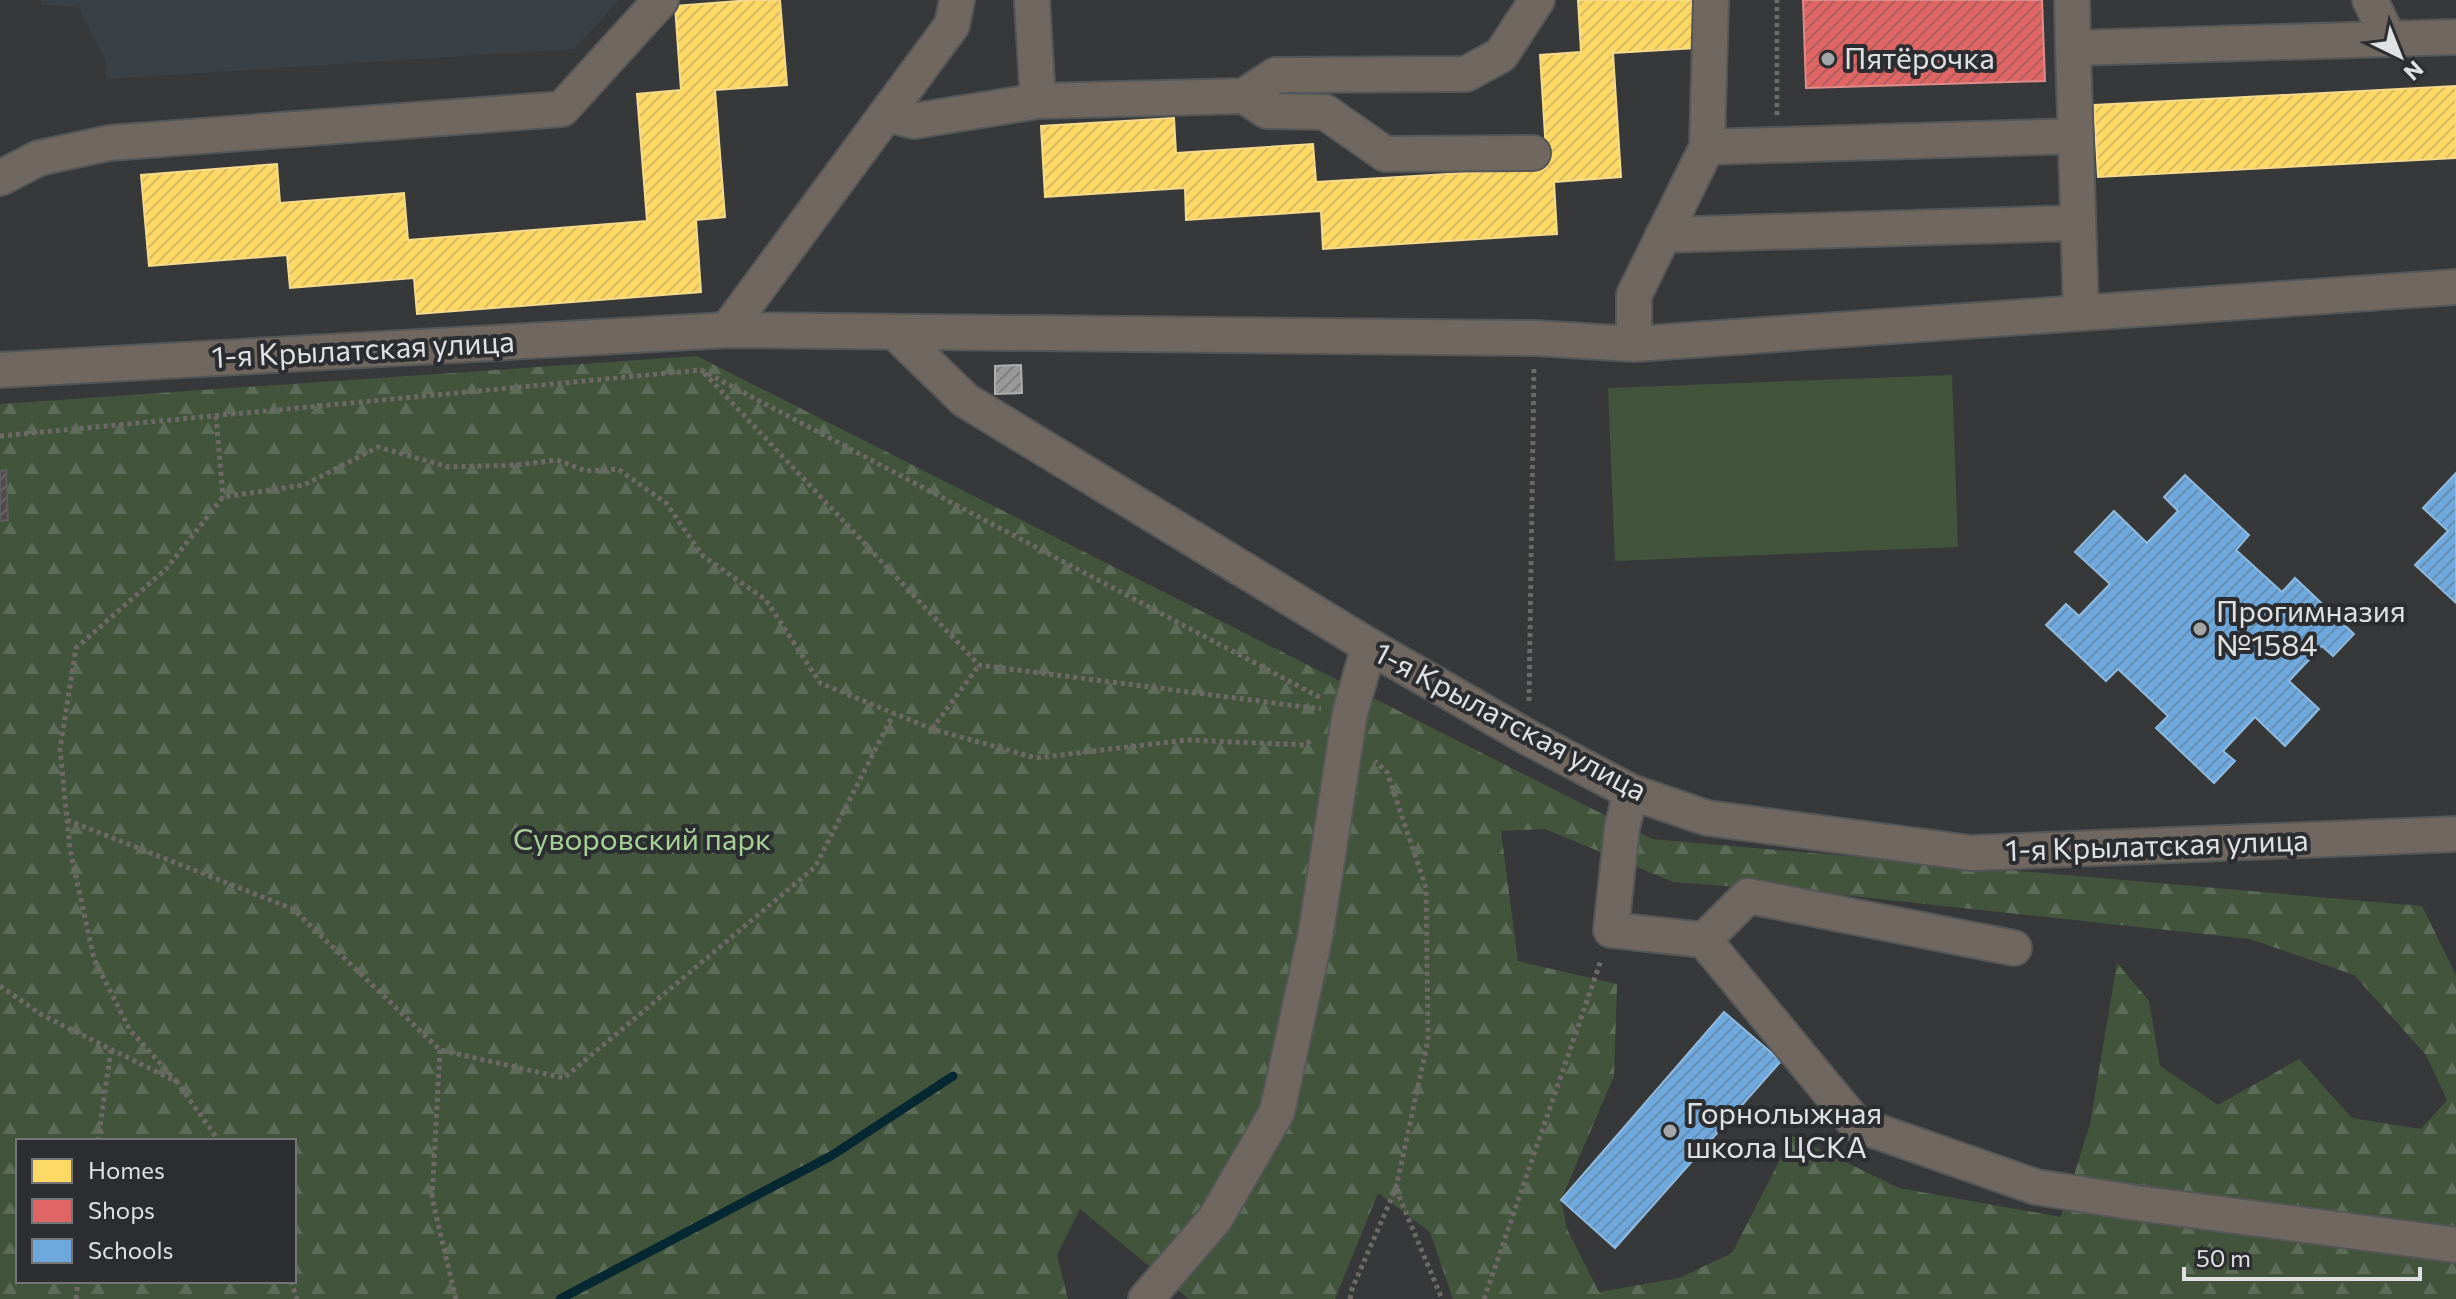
<svg xmlns="http://www.w3.org/2000/svg" width="2456" height="1299" viewBox="0 0 2456 1299" font-family="Commissioner,sans-serif">
	<style>
		.built { fill: #394046 }
		.green { fill: #42543c }
		.forest { fill: url(#forest-firs); fill-rule: evenodd }
		.homes { fill: url(#homes-hatch); stroke: #f5db8b; stroke-width: 2 }
		.shops { fill: url(#shops-hatch); stroke: #df8b8b; stroke-width: 2 }
		.schools { fill: url(#schools-hatch); stroke: #90b9de; stroke-width: 2 }
		.industry { fill: url(#industry-hatch); stroke: #aeaeaf; stroke-width: 2 }
		.lines { fill: none; stroke-linecap: round; stroke-linejoin: round }
		.stream { stroke: #052833; stroke-width: 9 }
		.building { fill: url(#building-hatch); stroke: #5e5e5e; stroke-width: 2 }
		.minor-casing { stroke: #555656; stroke-width: 38 }
		.path { stroke: #6d6965; stroke-width: 5; stroke-dasharray: 4 4; stroke-linecap: butt }
		.minor { stroke: #706860; stroke-width: 34 }
		.poi-dot { fill: #a3a5a6; stroke: #2b2d30; stroke-width: 3 }
		.labels { text-anchor: middle; stroke-width: 8; stroke-linejoin: round; paint-order: stroke }
		.poi-label { font-size: 30px; fill: #dee0e1; stroke: #2b2d30; text-anchor: start }
		.street-label { font-size: 30px; fill: #dee0e1; stroke: #2b2d30 }
		.park-label { font-size: 30px; fill: #a6d096; stroke: #2b2d30 }
	</style>
	<defs>
		<pattern id="forest-firs" width="22" height="20" patternUnits="userSpaceOnUse" patternTransform="scale(2)"><rect width="22" height="20" fill="#42543c"/><path d="M5 1l3.5 6h-7zM16 11l3.5 6h-7z" fill="#5d6c58"/></pattern>
		<pattern id="homes-hatch" width="6" height="6" patternUnits="userSpaceOnUse" patternTransform="scale(2)"><rect width="6" height="6" fill="#ffd966"/><path d="M-1 1l2-2M0 6l6-6M5 7l2-2" fill="none" stroke="#d9bb5f"/></pattern>
		<pattern id="shops-hatch" width="6" height="6" patternUnits="userSpaceOnUse" patternTransform="scale(2)"><rect width="6" height="6" fill="#e06666"/><path d="M-1 1l2-2M0 6l6-6M5 7l2-2" fill="none" stroke="#b15c5c"/></pattern>
		<pattern id="schools-hatch" width="6" height="6" patternUnits="userSpaceOnUse" patternTransform="scale(2)"><rect width="6" height="6" fill="#6fa8dc"/><path d="M-1 1l2-2M0 6l6-6M5 7l2-2" fill="none" stroke="#648fb6"/></pattern>
		<pattern id="industry-hatch" width="6" height="6" patternUnits="userSpaceOnUse" patternTransform="scale(2)"><rect width="6" height="6" fill="#999"/><path d="M-1 1l2-2M0 6l6-6M5 7l2-2" fill="none" stroke="#7f7f80"/></pattern>
		<pattern id="building-hatch" width="6" height="6" patternUnits="userSpaceOnUse" patternTransform="scale(2)"><rect width="6" height="6" fill="#524a4a"/><path d="M-1 1l2-2M0 6l6-6M5 7l2-2" fill="none" stroke="#6a6464"/></pattern>
	</defs>
	<rect width="100%" height="100%" fill="#363839"/>
	<path class="built" d="M42 0H619L574 49 106 79 105 60 78 7 42 5Z"/>
	<path class="green" d="M1952 375 1958 547 1615 561 1608 388Z"/>
	<path class="forest" d="M697 356 1652 839 2422 906 2456 975V1299H1453L1430 1232 1378 1193 1335 1299H1189L1080 1209 1057 1255 1068 1299H0V404ZM1545 829 1673 882 1842 895 2250 939 2354 975 2426 1055 2447 1100 2421 1129 2352 1118 2299 1059 2218 1105 2160 1066 2149 1001 2117 963 2090 1124 2061 1217 1899 1188 1792 1136 1732 1253 1679 1278 1599 1292 1567 1229 1561 1200 1614 1076 1617 984 1518 961 1501 831ZM18 1141H294V1281H18Z"/>
	<path class="homes" d="M751 0H780L787 85 715 90 725 217 696 220 701 292 417 314 414 278 290 288 287 255 149 266 141 175 277 164 280 203 404 193 408 240 647 221 637 94 681 90 675 6Z
		M1578 0H1693L1696 48 1613 53 1621 177 1554 182 1557 234 1323 249 1321 211 1186 220 1185 188 1045 197 1041 126 1174 118 1176 153 1313 144 1316 182 1547 168 1540 55 1581 52Z
		M2456 86V158L2098 177 2094 105Z"/>
	<path class="shops" d="M1803 0H2042L2045 81 1806 88Z"/>
	<path class="schools" d="M2456 473V603L2415 565 2448 531 2423 508Z
		M2185 475 2249 535 2236 550 2282 592 2295 578 2354 634 2333 656 2322 646 2289 681 2319 709 2285 746 2255 717 2223 751 2235 761 2214 783 2156 728 2168 716 2118 669 2106 681 2046 625 2066 604 2079 616 2110 584 2075 552 2114 511 2147 543 2178 511 2164 497Z
		M1724 1012 1781 1061 1615 1248 1561 1200Z"/>
	<path class="industry" d="M1021 365 1022 393 995 394V366Z"/>
	<g class="lines">
		<path class="stream" d="M560 1299 831 1156 953 1076"/>
	</g>
	<path class="building" d="M6 470 8 520 0 521V471Z"/>
	<g class="lines">
		<defs>
			<path id="minor" d="M1032 0 1038 101 1244 96 1267 111 1325 112 1385 154 1533 153
				M2072 0 2073 48
				M2370 0 2389 39
				M1244 96 1276 75 1466 74 1501 55 1537 0
				M886 114 914 121 1038 101
				M1707 147 2076 136
				M0 178 39 158 109 143 562 109 661 0
				M1663 235 2078 223
				M2081 313 2073 48 2456 37
				M727 330 952 25 957 0
				M895 332 965 400 1369 646 1529 738 1631 792 1707 818 1971 853 2456 834
				M1634 344V295L1707 147 1711 0
				M0 370 727 330 1534 338 1634 344 2456 287
				M1631 792 1622 828 1611 930 1704 940 1856 1124 2036 1187 2137 1203 2456 1245
				M1704 940 1748 896 2014 948
				M1146 1299 1215 1219 1277 1112 1316 932 1350 713 1369 646"/>
		</defs>
		<use href="#minor" class="minor-casing"/>
		<path class="path" d="M1777 115V0
			M704 373 979 665 1321 709
			M216 416 223 497
			M0 436 701 370 1321 698
			M1529 701 1534 367
			M932 729 979 665
			M67 820 293 909 440 1050 564 1078 815 867 894 713
			M0 986 42 1015 177 1082 219 1141
			M440 1050 432 1198 456 1299
			M177 1082 130 1030 94 959 70 849 60 749 76 648 166 569 223 497 304 485 378 447 449 467 516 465 557 460 586 471 618 469 666 503 703 556 766 600 820 683 932 729 1036 758 1186 740 1305 745 1313 739
			M98 1141 111 1049
			M1396 1189 1442 1299
			M291 1281 297 1299
			M76 1299 78 1281
			M1350 1299 1352 1289 1396 1188 1428 1040 1426 888 1387 772 1375 761
			M1484 1299 1601 960"/>
		<use href="#minor" class="minor"/>
	</g>
	<g class="poi-dot">
		<circle cx="1828" cy="59" r="8"/>
		<circle cx="2200" cy="629" r="8"/>
		<circle cx="1670" cy="1131" r="8"/>
	</g>
	<g class="labels">
		<g class="poi-label">
			<text x="1844" y="69">Пятёрочка</text>
			<text x="2216" y="622">Прогимназия<tspan x="2216" dy="34">№1584</tspan></text>
			<text x="1686" y="1124">Горнолыжная<tspan x="1686" dy="34">школа ЦСКА</tspan></text>
		</g>
		<g class="street-label">
			<text transform="translate(363 350) rotate(-3)" y="10">1-я Крылатская улица</text>
			<text transform="translate(1510 722) rotate(28)" y="10">1-я Крылатская улица</text>
			<text transform="translate(2157 846) rotate(-2)" y="10">1-я Крылатская улица</text>
		</g>
		<g class="park-label">
			<text x="642" y="850">Суворовский парк</text>
		</g>
	</g>
	<rect x="16" y="1139" width="280" height="144" fill="#2b2d30" stroke="#737577" stroke-width="2"/>
	<rect x="32" y="1159" width="40" height="24" fill="#ffd966" stroke="#737577" stroke-width="2"/>
	<text x="88" y="1179" font-size="24" fill="#dee0e1">Homes</text>
	<rect x="32" y="1199" width="40" height="24" fill="#e06666" stroke="#737577" stroke-width="2"/>
	<text x="88" y="1219" font-size="24" fill="#dee0e1">Shops</text>
	<rect x="32" y="1239" width="40" height="24" fill="#6fa8dc" stroke="#737577" stroke-width="2"/>
	<text x="88" y="1259" font-size="24" fill="#dee0e1">Schools</text>
	<g transform="translate(2400 56) rotate(137)" stroke="#2b2d30" stroke-width="6" paint-order="stroke">
	<path d="M0-6L14 30L0 20L-14 30Z" fill="#dee0e1"/>
	<text y="-12" font-size="22" font-weight="bold" text-anchor="middle" fill="#dee0e1">N</text>
	</g>
	<path d="M2184 1267v12h236v-12" fill="none" stroke="#dee0e1" stroke-width="4"/>
	<text x="2196" y="1267" font-size="24" fill="#dee0e1" stroke="#2b2d30" stroke-width="6" paint-order="stroke">50 m</text>
</svg>
